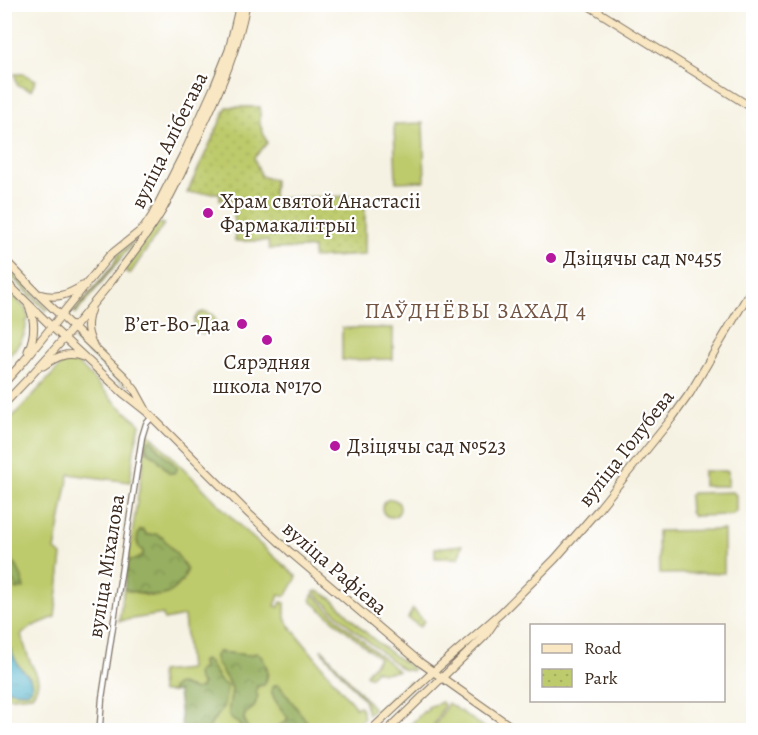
<svg xmlns="http://www.w3.org/2000/svg" width="758" height="735" viewBox="0 0 758 735" font-family="Alegreya,serif">
	<style>
		.grass { fill: #becb6c; stroke: #7c7a45; stroke-width: 1.5; fill-rule: evenodd }
		.forest { fill: url(#forest-crowns); stroke: #686c3f; stroke-width: 1.5 }
		.park { fill: url(#park-dots); stroke: #7c7a45; stroke-width: 1.5 }
		.water { fill: url(#water-ripples); stroke: #426c72; stroke-width: 1.5 }
		.lines { fill: none; stroke-linecap: round; stroke-linejoin: round }
		.street-casing { stroke: #7c7063; stroke-width: 7 }
		.secondary-casing { stroke: #7c7063; stroke-width: 9 }
		.street { stroke: #fff; stroke-width: 4.5 }
		.secondary { stroke: #f9e7c3; stroke-width: 7 }
		.poi-dot { fill: #b5179e; stroke: #fff; stroke-width: 2 }
		.labels { text-anchor: middle; stroke-width: 4.5; stroke-linejoin: round; paint-order: stroke }
		.street-label { font-size: 21px; fill: #3b2a1e; stroke: #fff }
		.poi-label { font-size: 21px; fill: #3b2a1e; stroke: #fff; text-anchor: start }
		.neighbourhood-label { font-size: 22px; letter-spacing: 1.5px; fill: #725443; stroke: #fff }
	</style>
	<defs>
		<pattern id="forest-crowns" width="20" height="18" patternUnits="userSpaceOnUse" patternTransform="scale(1.5)"><rect width="20" height="18" fill="#96af60"/><path d="M2 6a3 3 0 1 1 6 0M12 15a3 3 0 1 1 6 0" fill="none" stroke="#7c8f4f"/></pattern>
		<pattern id="park-dots" width="8" height="8" patternUnits="userSpaceOnUse" patternTransform="scale(1.5)"><rect width="8" height="8" fill="#becb6c"/><path d="M2 2h.1M6 6h.1" fill="none" stroke="#a4ae5d" stroke-width="1.8" stroke-linecap="round"/></pattern>
		<pattern id="water-ripples" width="26" height="14" patternUnits="userSpaceOnUse" patternTransform="scale(1.5)"><rect width="26" height="14" fill="#48afc7"/><path d="M2 4q2-2 4 0t4 0M15 11q2-2 4 0t4 0" fill="none" stroke="#3d8fa1"/></pattern>
	</defs>
	<rect width="100%" height="100%" fill="#fff"/>
	<filter id="ink" filterUnits="userSpaceOnUse"><feTurbulence type="fractalNoise" baseFrequency=".0167" numOctaves="2"/><feDisplacementMap in="SourceGraphic" scale="12" xChannelSelector="R" yChannelSelector="G"/><feConvolveMatrix kernelMatrix="1 2 1 2 8 2 1 2 1" color-interpolation-filters="sRGB"/></filter>
	<filter id="wash" filterUnits="userSpaceOnUse"><feTurbulence type="fractalNoise" baseFrequency=".008" numOctaves="4" result="noise"/><feDisplacementMap in="SourceGraphic" scale="24" xChannelSelector="R" yChannelSelector="G"/><feGaussianBlur stdDeviation="1.35" result="paint"/><feColorMatrix in="noise" values="0 0 0 0 0 0 0 0 0 0 0 0 0 0 0 0 0 1.4 0 .05"/><feComposite in="paint" operator="in"/></filter>
	<g filter="url(#wash)">
		<rect width="100%" height="100%" fill="#f6f2e3"/>
		<path class="grass" d="M423 123 425 181 396 182 394 124Z
			M160 223 164 224 130 274H128L125 271 156 225Z
			M140 235 76 313 74 312 112 267 117 256Z
			M5 266 48 309 46 311 5 270Z
			M5 287 25 308 29 320 26 321C27 339 16 347 5 360Z
			M342 328H393V359L342 360Z
			M76 339 126 387 127 388 74 340Z
			M67 361H71L80 365 118 405 140 424 134 450 130 482 69 474 55 550 62 555 55 617 31 627 21 635C24 643 26 651 29 659 35 674 44 679 32 695L12 697 5 696V688L12 691 24 692 30 678 18 665 5 640V566H6L17 590 12 559 5 556 4 426 63 363Z
			M147 431 244 530 297 577 287 595 284 596 279 595 275 606 279 607 281 602 285 603V617L289 625 356 708 359 706 361 707 364 718 353 730H324L323 727H309L308 723 279 685H276L272 692 287 716 288 718C278 732 264 730 248 730L244 718 245 713C261 706 254 700 257 686L264 685C271 673 267 664 259 654L256 653 248 655 218 652 215 656 216 662 232 688 229 713C234 719 239 724 243 730H209C212 719 218 717 222 708 226 702 226 694 227 687L220 681 215 672 202 661V663L203 668 201 670V688L195 690 181 684 172 689V692H161L160 672 189 669 184 616 164 620 163 614 119 621 124 589C129 592 133 591 138 593 143 594 148 597 153 596 169 596 182 586 187 571L185 566 162 537 147 535 144 530 139 532 137 542 139 548 143 551V555L135 560H128L145 451 144 439ZM148 441C163 447 166 460 171 474L155 456 148 452 147 445Z
			M703 471H728V486H703Z
			M733 492 736 495V511L732 515 693 516 690 512 689 496 692 493Z
			M382 508a9 9 0 1 1 18 0a9 9 0 1 1-18 0Z
			M724 530V573L659 574 658 531Z
			M316 591C330 592 350 618 360 627 376 643 395 656 413 669L412 671 402 669 352 628 314 592Z
			M313 594 343 624 398 671 383 673 376 670 370 677 366 674 379 658 312 602 311 598Z
			M322 649 323 652 324 651 374 709 368 714 364 700 321 650Z
			M408 682H410L415 684 392 705 384 704Z
			M442 702 444 705 431 730H405L424 711 425 712 428 710 427 708 428 707Z
			M448 703 487 729 490 730 475 729 474 730H433Z"/>
		<path class="forest" d="M149 440H152L155 445 177 467V470L174 473H169L155 456 148 452 146 447Z
			M140 530H143L147 535 156 534 162 537C167 543 187 564 186 571 186 575 182 580 180 583 166 601 155 596 137 592 132 591 129 592 124 589L128 560H135L143 555V551C136 547 136 536 140 530Z
			M5 556C17 561 22 576 24 588L17 590 15 589V583L10 580 6 574V567L5 566Z
			M218 652 248 655 258 653C268 663 270 673 264 685L257 686 256 692 258 696 254 707 245 714 244 719 248 730H243L239 723C221 719 232 700 232 688L216 662 215 656Z
			M204 660 208 662 220 681 227 686C226 695 225 706 219 714 213 721 211 721 209 730H194L193 727 182 729 178 691 172 692C172 687 174 685 178 684L195 690 201 688 202 684 198 680 197 674 198 671 203 669 202 663Z
			M276 685H279L308 723 309 727 311 728 319 724 324 730H271L286 722 288 718C284 712 270 697 272 689 272 687 274 686 276 685Z"/>
		<path class="park" d="M15 74H23L36 80 31 90 17 85Z
			M227 107H260V124L267 143 254 158 261 176 274 180 273 198 365 196V255L313 258V248L269 249 268 241H235L234 200H220V193H187Z
			M194 323a11 11 0 1 1 22 0a11 11 0 1 1-22 0Z
			M462 545 459 558H435V548Z
			M413 609 424 621 420 627 408 618Z"/>
		<path class="water" d="M5 638 18 665 30 678 32 686 28 692 12 691 5 688Z"/>
	</g>
	<g filter="url(#ink)">
		<g class="lines">
			<defs>
				<path id="street" d="M100 724 102 698 142 437 146 424 152 417"/>
				<path id="secondary" d="M586 4 754 109
					M4 259 37 293 124 376 135 390 146 410
					M4 280 52 327 123 393 147 412 249 514 290 552 421 663 516 730
					M39 294C56 299 68 295 82 286
					M91 309C86 322 86 332 93 345
					M28 351C35 336 36 322 29 307
					M43 366C56 357 67 351 83 357
					M4 383 23 362 109 256 144 228 152 216 187 147 215 85 229 50 240 4
					M4 404C40 367 74 328 106 288 125 264 144 240 160 214 176 187 189 157 202 128 221 88 238 48 246 4
					M371 730 433 672 501 613 555 559 597 511 672 418 690 393 754 285
					M388 730 485 636 494 623"/>
			</defs>
			<use href="#street" class="street-casing"/>
			<use href="#secondary" class="secondary-casing"/>
			<use href="#street" class="street"/>
			<use href="#secondary" class="secondary"/>
		</g>
	</g>
	<g class="poi-dot">
		<circle cx="208" cy="213" r="6"/>
		<circle cx="551" cy="258" r="6"/>
		<circle cx="242" cy="324" r="6"/>
		<circle cx="267" cy="340" r="6"/>
		<circle cx="335" cy="446" r="6"/>
	</g>
	<g class="labels">
		<g class="street-label">
			<text transform="translate(169 140) rotate(-64)" y="7">вуліца Алібегава</text>
			<text transform="translate(626 448) rotate(-52)" y="7">вуліца Голубева</text>
			<text transform="translate(106 566) rotate(-81)" y="7">вуліца Міхалова</text>
			<text transform="translate(335 568) rotate(41)" y="7">вуліца Рафіева</text>
		</g>
		<g class="poi-label">
			<text x="220" y="208">Храм святой Анастасіі<tspan x="220" dy="24">Фармакалітрыі</tspan></text>
			<text x="563" y="265">Дзіцячы сад №455</text>
			<text x="230" y="331" text-anchor="end">Вʼет-Во-Даа</text>
			<text x="267" y="369" text-anchor="middle">Сярэдняя<tspan x="267" dy="24">школа №170</tspan></text>
			<text x="347" y="453">Дзіцячы сад №523</text>
		</g>
		<g class="neighbourhood-label">
			<text x="476" y="318">ПАЎДНЁВЫ ЗАХАД 4</text>
		</g>
	</g>
	<rect width="758" height="735" fill="none" stroke="#fff" stroke-width="24"/>
	<rect x="530" y="624" width="195" height="78" fill="#ffffff" stroke="#b1aaa5" stroke-width="1.5"/>
	<rect x="542" y="644" width="30" height="9" fill="#f9e7c3" stroke="#b1aaa5" stroke-width="1.5"/>
	<text x="584" y="654" font-size="18" fill="#3b2a1e">Road</text>
	<rect x="542" y="669" width="30" height="18" fill="url(#park-dots)" stroke="#b1aaa5" stroke-width="1.5"/>
	<text x="584" y="684" font-size="18" fill="#3b2a1e">Park</text>
</svg>
